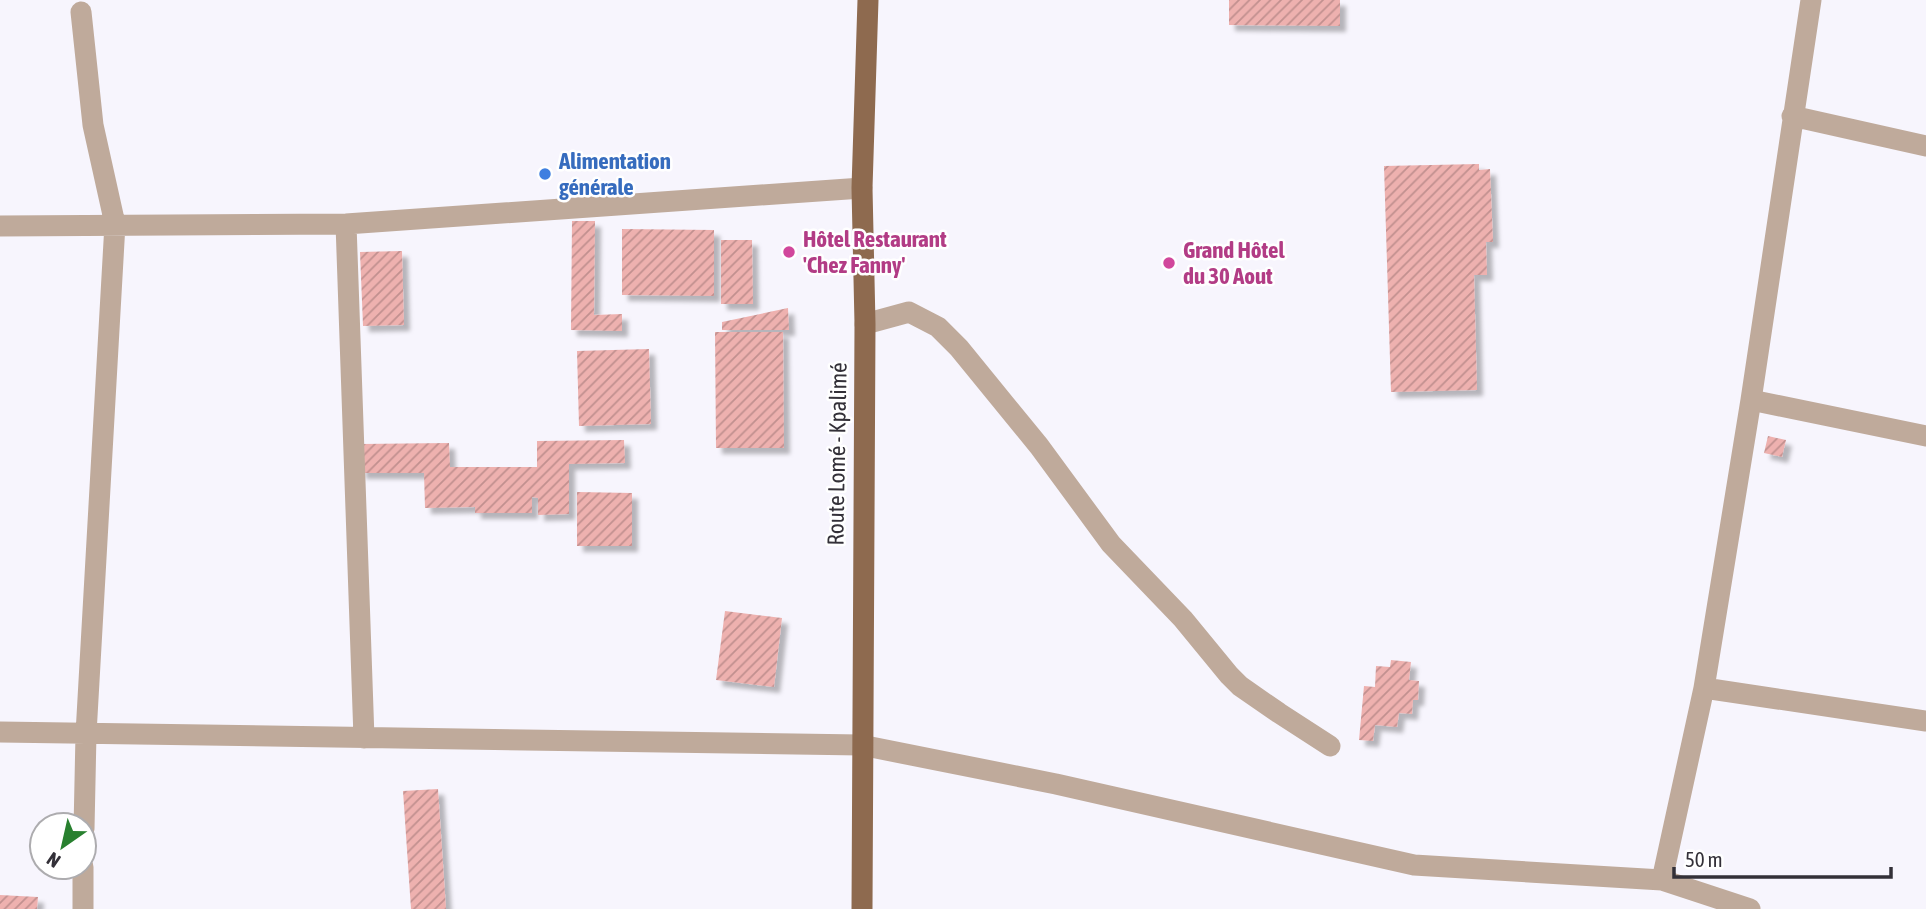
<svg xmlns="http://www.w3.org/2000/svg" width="1926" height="909" viewBox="0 0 1926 909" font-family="'Asap Condensed',sans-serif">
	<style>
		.building { fill: url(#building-hatch); filter: url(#shadow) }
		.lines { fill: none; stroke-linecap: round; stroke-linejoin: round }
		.minor { stroke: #bfaa9b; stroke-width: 21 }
		.major { stroke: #8e6a4f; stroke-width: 21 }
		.shop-dot { fill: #3f7fe0; stroke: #fff; stroke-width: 2.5 }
		.hotel-dot { fill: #d1479c; stroke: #fff; stroke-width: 2.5 }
		.labels { text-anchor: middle; stroke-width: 5; stroke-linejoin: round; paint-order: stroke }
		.shop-label { font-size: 23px; font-weight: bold; fill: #366cbe; stroke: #fff; text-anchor: start }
		.hotel-label { font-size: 23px; font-weight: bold; fill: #b23c85; stroke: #fff; text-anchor: start }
		.street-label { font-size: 23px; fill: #333038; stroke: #fff }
	</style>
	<defs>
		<pattern id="building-hatch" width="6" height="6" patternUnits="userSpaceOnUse" patternTransform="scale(1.75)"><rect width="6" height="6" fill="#eeb1af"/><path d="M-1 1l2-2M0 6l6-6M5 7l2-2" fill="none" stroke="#c1908f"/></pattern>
		<filter id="shadow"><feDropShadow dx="6" dy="6" stdDeviation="2" flood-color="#0004"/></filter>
	</defs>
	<rect width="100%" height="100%" fill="#f7f5fd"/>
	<path class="building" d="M1229 0H1340V26L1229 25Z
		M1479 164V170L1490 169 1493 242H1486L1487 275H1474L1477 390 1391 392 1384 166Z
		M572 221H595L594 315 622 314V331L571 330Z
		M622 229 714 230V296L622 295Z
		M721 240H752L753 304H721Z
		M402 251 404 325 363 326 360 252Z
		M788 308 789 330H722V322Z
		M715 332H783L784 448H716Z
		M649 349 651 424 579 426 577 351Z
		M1768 436 1786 440 1782 457 1764 453Z
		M624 440 625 463 569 464V514L538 515V498L532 497V513H475V507L425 508 424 473H360V444L449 443 450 467H537V441Z
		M577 492 632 493V546H577Z
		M725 611 782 618 774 687 716 680Z
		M1391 660 1411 662 1409 680 1419 681 1418 700H1413L1412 714 1399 713 1397 727 1375 725 1373 741 1359 740 1364 686 1375 687 1376 666 1390 667Z
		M438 789 446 909H411L403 791Z
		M0 895 38 897 37 909H0Z"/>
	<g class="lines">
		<path class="minor" d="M81 12 93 125 115 224 86 734 84 829
			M1792 116 1926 146
			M346 224 364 738
			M0 226 346 224 862 188
			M865 324 909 312 938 327 959 348 1039 446 1111 544 1183 619 1229 675 1240 686 1279 713 1330 746
			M1751 400 1926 436
			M1704 688 1926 721
			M0 732 861 745 1056 784 1414 865 1662 880 1750 909
			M1662 880 1704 688 1751 400 1811 0
			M83 909V867"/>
		<path class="major" d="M862 909 865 324 862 188 868 0"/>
	</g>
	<circle class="shop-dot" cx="545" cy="174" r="7"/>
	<g class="hotel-dot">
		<circle cx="789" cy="252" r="7"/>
		<circle cx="1169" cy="263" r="7"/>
	</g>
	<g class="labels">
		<g class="shop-label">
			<text x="559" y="169">Alimentation<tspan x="559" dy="26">générale</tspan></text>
		</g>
		<g class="hotel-label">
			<text x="803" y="247">Hôtel Restaurant<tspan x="803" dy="26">'Chez Fanny'</tspan></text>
			<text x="1183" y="258">Grand Hôtel<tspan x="1183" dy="26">du 30 Aout</tspan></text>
		</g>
		<g class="street-label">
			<text transform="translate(837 454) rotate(-89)" y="8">Route Lomé - Kpalimé</text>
		</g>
	</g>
	<g transform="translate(63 846) rotate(214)"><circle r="33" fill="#ffffff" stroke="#adacaf" stroke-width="2"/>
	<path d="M0-5L12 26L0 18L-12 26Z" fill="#28802f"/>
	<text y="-10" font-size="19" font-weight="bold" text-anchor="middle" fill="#333038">N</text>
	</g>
	<path d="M1674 867v10h217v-10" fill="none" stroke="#333038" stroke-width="3.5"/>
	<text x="1685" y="867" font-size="21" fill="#333038" stroke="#ffffff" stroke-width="5" paint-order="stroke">50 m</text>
</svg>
